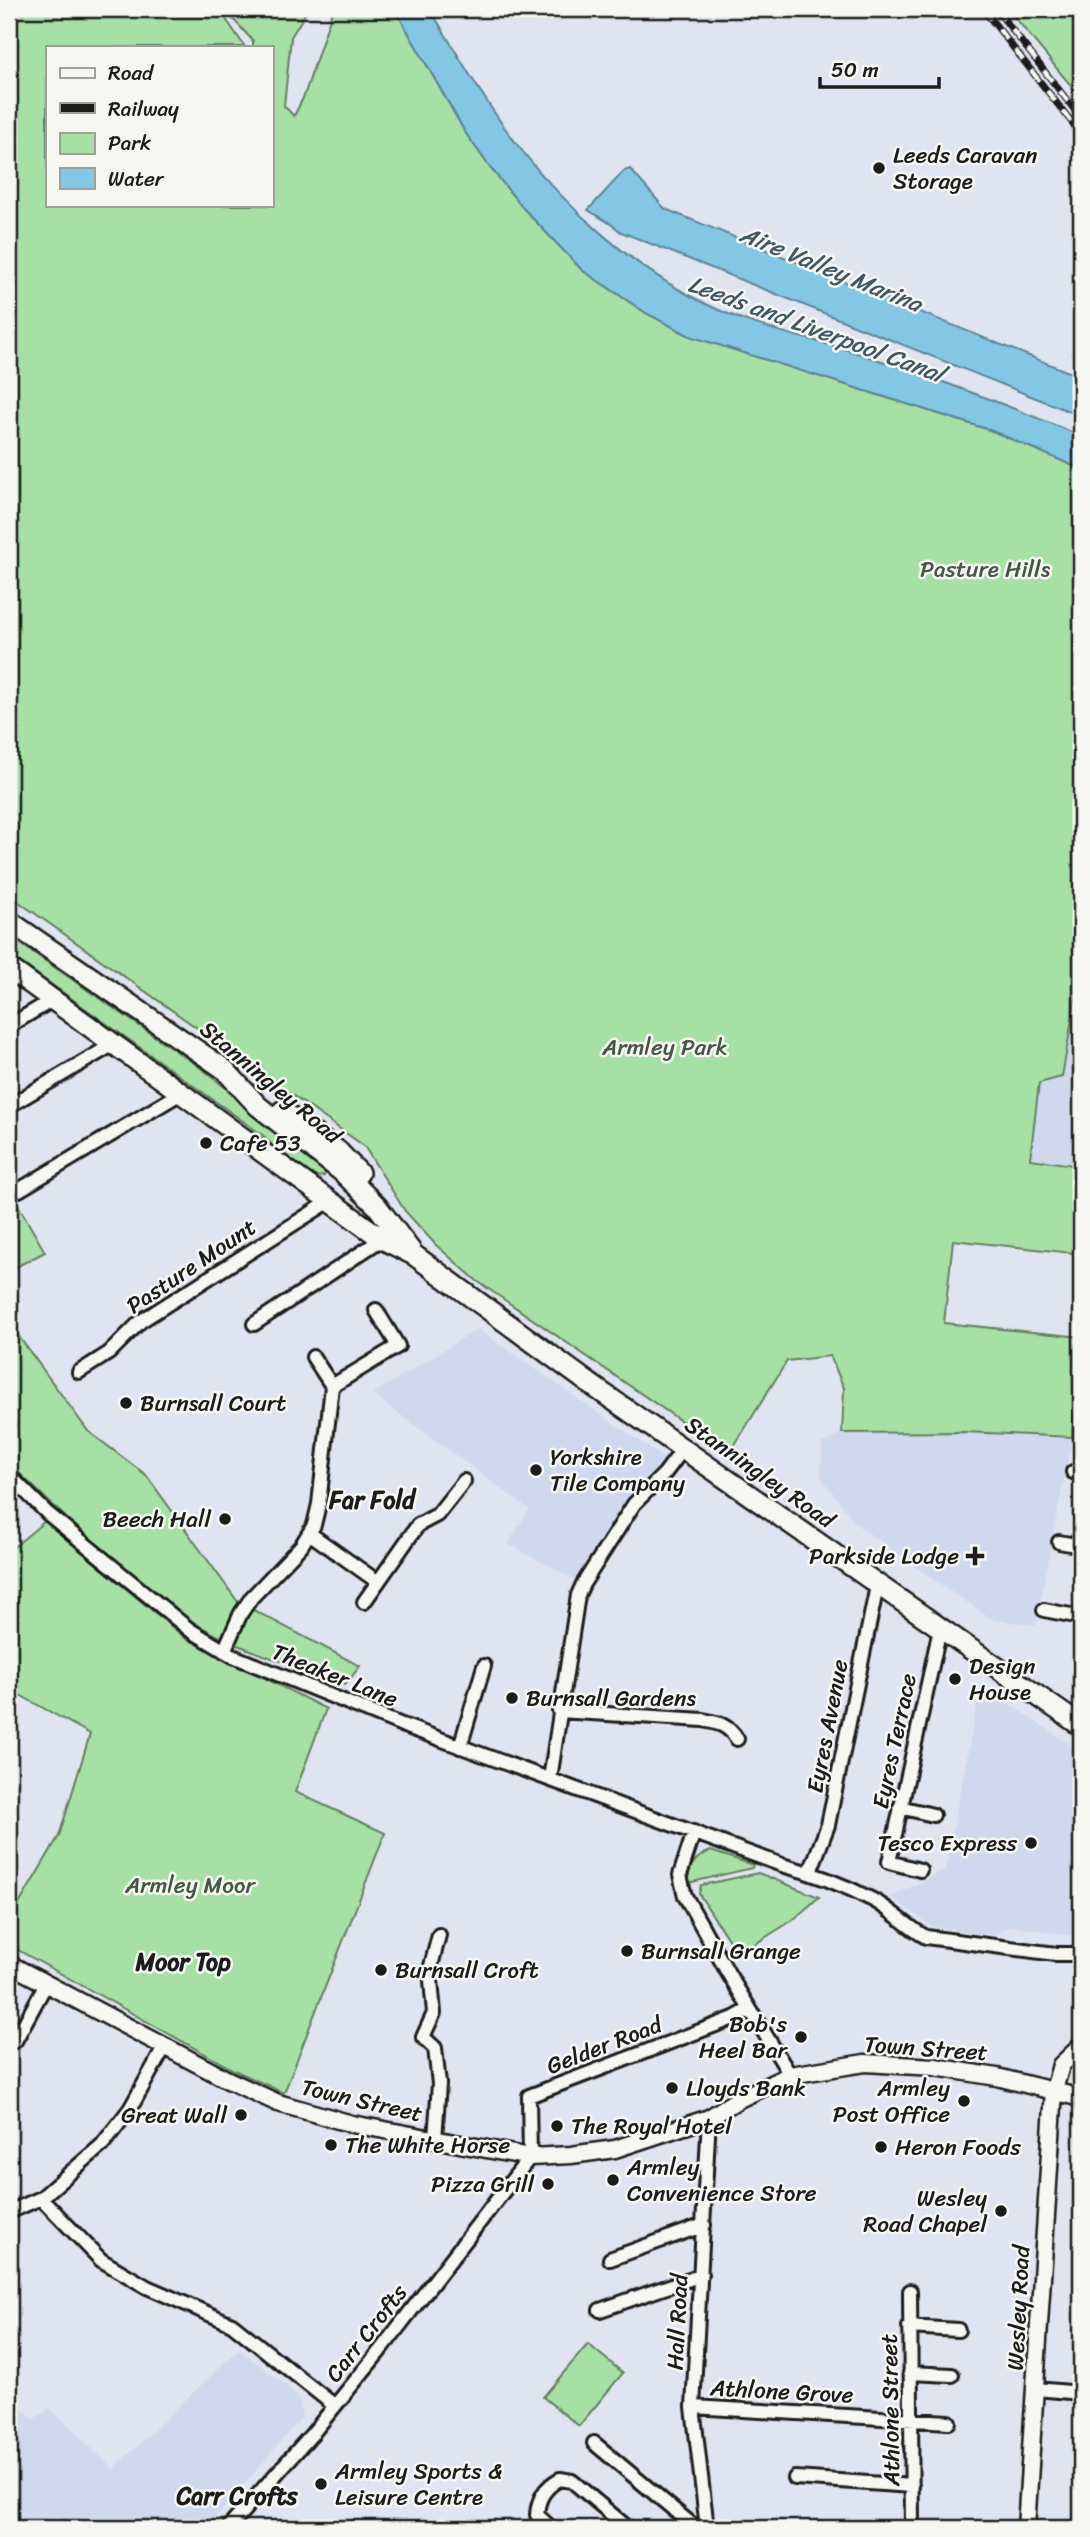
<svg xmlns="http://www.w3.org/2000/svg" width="1090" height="2537" viewBox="0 0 1090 2537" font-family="Sriracha,sans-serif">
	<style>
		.built { fill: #d0d8ee }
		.green { fill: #a7e0a5; stroke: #627e60; stroke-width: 2 }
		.water { fill: #84c7e5; stroke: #5a8395; stroke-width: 2 }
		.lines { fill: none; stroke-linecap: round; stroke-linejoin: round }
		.minor-casing { stroke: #1c1c1c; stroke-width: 18 }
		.tertiary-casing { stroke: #1c1c1c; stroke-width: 21 }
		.primary-casing { stroke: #1c1c1c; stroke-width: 24 }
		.minor { stroke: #f6f6f2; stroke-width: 12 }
		.tertiary { stroke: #f6f6f2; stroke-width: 16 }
		.primary { stroke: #f6f6f2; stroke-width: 19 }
		.rail-casing { stroke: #1c1c1c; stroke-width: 7 }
		.rail { stroke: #f6f6f2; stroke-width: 4.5; stroke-dasharray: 13; stroke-linecap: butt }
		.poi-dot { fill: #1c1c1c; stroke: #f6f6f2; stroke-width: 2.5 }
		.labels { text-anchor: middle; stroke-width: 5; stroke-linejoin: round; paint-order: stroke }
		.poi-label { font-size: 23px; fill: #1c1c1c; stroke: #f6f6f2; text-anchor: start }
		.park-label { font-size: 23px; fill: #465745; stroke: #f6f6f2 }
		.street-label { font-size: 23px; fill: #1c1c1c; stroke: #f6f6f2 }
		.water-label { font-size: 24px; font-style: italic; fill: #405862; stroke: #f6f6f2 }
		.neighbourhood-label { font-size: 24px; font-weight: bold; fill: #1c1c1c; stroke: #f6f6f2 }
	</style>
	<rect width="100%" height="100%" fill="#e0e4f0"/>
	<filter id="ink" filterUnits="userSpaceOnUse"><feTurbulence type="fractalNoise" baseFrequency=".0143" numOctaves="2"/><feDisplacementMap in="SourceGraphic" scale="14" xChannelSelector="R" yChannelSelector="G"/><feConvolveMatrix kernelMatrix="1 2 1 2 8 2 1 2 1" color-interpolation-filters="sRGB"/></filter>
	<g filter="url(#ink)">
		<path class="built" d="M1081 967V1166L1030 1160 1039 1083 1062 1077Z
			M478 1329 665 1459 633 1495 577 1581 508 1544 529 1509 372 1394Z
			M964 1432 1072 1437 1036 1625 994 1620 944 1587 856 1524 821 1477 822 1443 842 1433Z
			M981 1685 1081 1752V1937L1010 1926 993 1935 933 1927 891 1897 945 1870Z
			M239 2349 287 2386 299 2399 302 2417 206 2528H9V2399L34 2419 50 2408 113 2469Z"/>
		<path class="green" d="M9 9H219L245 47H47V205H271V47H253V41L224 9H308L291 37 284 106 294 116 304 96 333 9H395L465 132 489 166 523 208 582 270 646 313 690 336 990 430 1081 469V967L1062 1077 1039 1083 1030 1159 1081 1166V1254L953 1240 944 1323 1081 1337 1072 1437 964 1432 842 1433 844 1388 830 1356 787 1361 729 1454 477 1281 436 1245 405 1211 364 1146 9 895Z
			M1008 9H1081V98Z
			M9 936 205 1071 326 1170 324 1176C305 1181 276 1152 265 1137L9 954Z
			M9 1189 45 1252 10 1270 9 1267Z
			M9 1327 14 1330 88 1431 146 1475 238 1602 360 1666 345 1685 232 1643 199 1626 151 1591 82 1533 14 1468 9 1463Z
			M45 1521 185 1638 326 1709 295 1792 385 1833 284 2093 234 2070 9 1945V1921L59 1836 90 1734 9 1689V1551Z
			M711 1851 753 1865 752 1868 688 1883C688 1866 695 1857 711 1851Z
			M758 1873 819 1897 793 1920 747 1949 733 1947 699 1894 701 1885Z
			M588 2344 623 2373 579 2426 543 2397Z"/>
		<path class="water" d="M395 9H430C458 55 486 104 519 147 568 210 638 272 710 306 756 328 809 338 857 353 933 377 1008 405 1081 436V469L990 430 690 336 646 313 582 270 523 208 489 166 465 132Z
			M630 169 665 209 1081 377V416L621 232C610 222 600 218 588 210L624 171Z"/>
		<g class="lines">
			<defs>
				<path id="minor" d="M9 1026 54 999
					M9 1106 112 1045
					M19 1190 181 1093
					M254 1324 382 1239
					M313 1357 332 1386
					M79 1372 109 1353 141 1321 330 1201
					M1073 1472 1081 1474
					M9 1475 47 1513 190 1630 233 1656 402 1725 782 1865C813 1873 844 1885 873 1900 892 1910 907 1927 926 1937L1056 1954H1081
					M309 1533 378 1582
					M1059 1542 1081 1546
					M364 1602 418 1525 437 1515 464 1481
					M1044 1610 1081 1617
					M224 1651 241 1613 252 1597 301 1546 314 1525 319 1504 332 1386 398 1346 376 1310
					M559 1711 703 1720C719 1723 728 1725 737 1739
					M460 1747 484 1666
					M550 1779 578 1595 583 1584 634 1504 665 1473 683 1449
					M900 1807 933 1815
					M694 1832 680 1875 685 1896 728 1973 790 2075
					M920 1870 889 1862 940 1629
					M810 1872 828 1825 877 1586
					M15 2041 46 1984
					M435 2139 439 2084 435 2048 423 2037 434 2013 430 1970 439 1935
					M41 2198 101 2260 147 2287 232 2324 335 2406
					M9 2212 41 2198 102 2145 130 2109 165 2046
					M610 2259 704 2225
					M910 2291 912 2528
					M600 2310 701 2275
					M909 2327 958 2330
					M910 2373 952 2375
					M1036 2389 1081 2393
					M693 2407 949 2422
					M594 2443 696 2528
					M795 2478 912 2486
					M228 2528 312 2434 383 2347 530 2157 529 2096 734 2018 750 2009
					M551 2528 537 2515C538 2498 545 2487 560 2479L572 2481 628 2528
					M707 2528 693 2407 709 2118"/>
				<path id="tertiary" d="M9 1964 228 2080 278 2103 352 2124 530 2157 571 2155 615 2149 709 2118 737 2100 790 2075 865 2063 935 2067 997 2077 1081 2098
					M1026 2528 1054 2090 1061 2065 1081 2046"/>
				<path id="primary" d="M9 921 224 1069 258 1106 341 1171 377 1206 411 1251
					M9 968 382 1239 414 1255 590 1384 1081 1726
					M282 1111 338 1151 359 1173"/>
			</defs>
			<use href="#minor" class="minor-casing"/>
			<use href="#tertiary" class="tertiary-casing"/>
			<use href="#primary" class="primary-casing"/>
			<use href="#minor" class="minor"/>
			<use href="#tertiary" class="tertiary"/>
			<use href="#primary" class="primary"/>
			<defs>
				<path id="rail" d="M983 9 1081 134
					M996 9 1081 118"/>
			</defs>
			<use href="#rail" class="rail-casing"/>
			<use href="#rail" class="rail"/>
		</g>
	</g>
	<g class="poi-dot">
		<circle cx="879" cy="168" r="7"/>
		<circle cx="206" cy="1143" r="7"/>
		<circle cx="126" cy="1403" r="7"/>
		<circle cx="536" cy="1470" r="7"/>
		<circle cx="225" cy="1519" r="7"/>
		<path d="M971.5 1545.5h7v7h7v7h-7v7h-7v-7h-7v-7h7z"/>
		<circle cx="955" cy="1679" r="7"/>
		<circle cx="512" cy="1698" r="7"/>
		<circle cx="1031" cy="1843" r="7"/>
		<circle cx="627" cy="1951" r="7"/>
		<circle cx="381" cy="1970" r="7"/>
		<circle cx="801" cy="2037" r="7"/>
		<circle cx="672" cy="2088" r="7"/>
		<circle cx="964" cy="2101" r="7"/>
		<circle cx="241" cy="2115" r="7"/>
		<circle cx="557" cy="2126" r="7"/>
		<circle cx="331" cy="2145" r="7"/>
		<circle cx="881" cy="2147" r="7"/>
		<circle cx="613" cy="2180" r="7"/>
		<circle cx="548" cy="2184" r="7"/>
		<circle cx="1001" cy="2211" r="7"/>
		<circle cx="321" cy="2484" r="7"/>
	</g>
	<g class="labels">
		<g class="poi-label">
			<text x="893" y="163">Leeds Caravan<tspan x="893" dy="26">Storage</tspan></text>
			<text x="220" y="1151">Cafe 53</text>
			<text x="140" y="1411">Burnsall Court</text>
			<text x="550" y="1465">Yorkshire<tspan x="550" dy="26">Tile Company</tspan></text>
			<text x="211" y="1527" text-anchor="end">Beech Hall</text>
			<text x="959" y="1564" text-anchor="end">Parkside Lodge</text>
			<text x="969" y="1674">Design<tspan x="969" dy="26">House</tspan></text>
			<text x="526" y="1706">Burnsall Gardens</text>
			<text x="1017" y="1851" text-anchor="end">Tesco Express</text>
			<text x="641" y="1959">Burnsall Grange</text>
			<text x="395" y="1978">Burnsall Croft</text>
			<text x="787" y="2032" text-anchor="end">Bob's<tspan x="787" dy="26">Heel Bar</tspan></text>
			<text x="686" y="2096">Lloyds Bank</text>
			<text x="950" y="2096" text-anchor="end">Armley<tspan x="950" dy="26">Post Office</tspan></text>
			<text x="227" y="2123" text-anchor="end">Great Wall</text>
			<text x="571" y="2134">The Royal Hotel</text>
			<text x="345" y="2153">The White Horse</text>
			<text x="895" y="2155">Heron Foods</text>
			<text x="627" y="2175">Armley<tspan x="627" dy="26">Convenience Store</tspan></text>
			<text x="534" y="2192" text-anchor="end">Pizza Grill</text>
			<text x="987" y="2206" text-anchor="end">Wesley<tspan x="987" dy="26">Road Chapel</tspan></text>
			<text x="335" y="2479">Armley Sports &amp;<tspan x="335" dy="26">Leisure Centre</tspan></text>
		</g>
		<g class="park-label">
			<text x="985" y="577">Pasture Hills</text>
			<text x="665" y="1055">Armley Park</text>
			<text x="190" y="1893">Armley Moor</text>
		</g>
		<g class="street-label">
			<text transform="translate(271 1082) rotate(40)" y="8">Stanningley Road</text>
			<text transform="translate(191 1266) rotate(-34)" y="8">Pasture Mount</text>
			<text transform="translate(760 1472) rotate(35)" y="8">Stanningley Road</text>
			<text transform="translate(335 1675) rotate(22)" y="8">Theaker Lane</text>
			<text transform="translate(827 1726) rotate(-79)" y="8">Eyres Avenue</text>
			<text transform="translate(894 1741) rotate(-78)" y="8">Eyres Terrace</text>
			<text transform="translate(604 2045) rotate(-21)" y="8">Gelder Road</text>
			<text transform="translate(926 2048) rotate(4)" y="8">Town Street</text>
			<text transform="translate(362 2100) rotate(13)" y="8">Town Street</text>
			<text transform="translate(1018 2308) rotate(-87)" y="8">Wesley Road</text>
			<text transform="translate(677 2322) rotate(-87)" y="8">Hall Road</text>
			<text transform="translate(366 2333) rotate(-52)" y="8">Carr Crofts</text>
			<text transform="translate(782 2391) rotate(3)" y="8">Athlone Grove</text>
			<text transform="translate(890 2410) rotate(-91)" y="8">Athlone Street</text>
		</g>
		<g class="water-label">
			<text transform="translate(831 269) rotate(22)" y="8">Aire Valley Marina</text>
			<text transform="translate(816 329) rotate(20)" y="8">Leeds and Liverpool Canal</text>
		</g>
		<g class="neighbourhood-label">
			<text x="372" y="1508">Far Fold</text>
			<text x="183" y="1970">Moor Top</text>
			<text x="237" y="2504">Carr Crofts</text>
		</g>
	</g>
	<rect width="1090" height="2537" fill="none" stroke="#f6f6f2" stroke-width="35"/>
	<rect x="18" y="18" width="1055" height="2502" fill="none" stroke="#1c1c1c" stroke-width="2.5" filter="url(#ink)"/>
	<rect x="46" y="46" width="228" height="161" fill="#f6f6f2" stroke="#9f9f9c" stroke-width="2"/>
	<rect x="60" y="68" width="35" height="10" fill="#f6f6f2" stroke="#9f9f9c" stroke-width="2"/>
	<text x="108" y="80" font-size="21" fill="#1c1c1c">Road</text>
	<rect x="60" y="103" width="35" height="10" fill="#1c1c1c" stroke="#9f9f9c" stroke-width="2"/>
	<text x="108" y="116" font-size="21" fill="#1c1c1c">Railway</text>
	<rect x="60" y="133" width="35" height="21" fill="#a7e0a5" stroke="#9f9f9c" stroke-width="2"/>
	<text x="108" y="150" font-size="21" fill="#1c1c1c">Park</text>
	<rect x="60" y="168" width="35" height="21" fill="#84c7e5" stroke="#9f9f9c" stroke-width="2"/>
	<text x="108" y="186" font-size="21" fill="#1c1c1c">Water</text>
	<path d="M820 77v10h119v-10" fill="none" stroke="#1c1c1c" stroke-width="3.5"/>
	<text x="831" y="77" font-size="21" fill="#1c1c1c" stroke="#f6f6f2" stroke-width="5" paint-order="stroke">50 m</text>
</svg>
